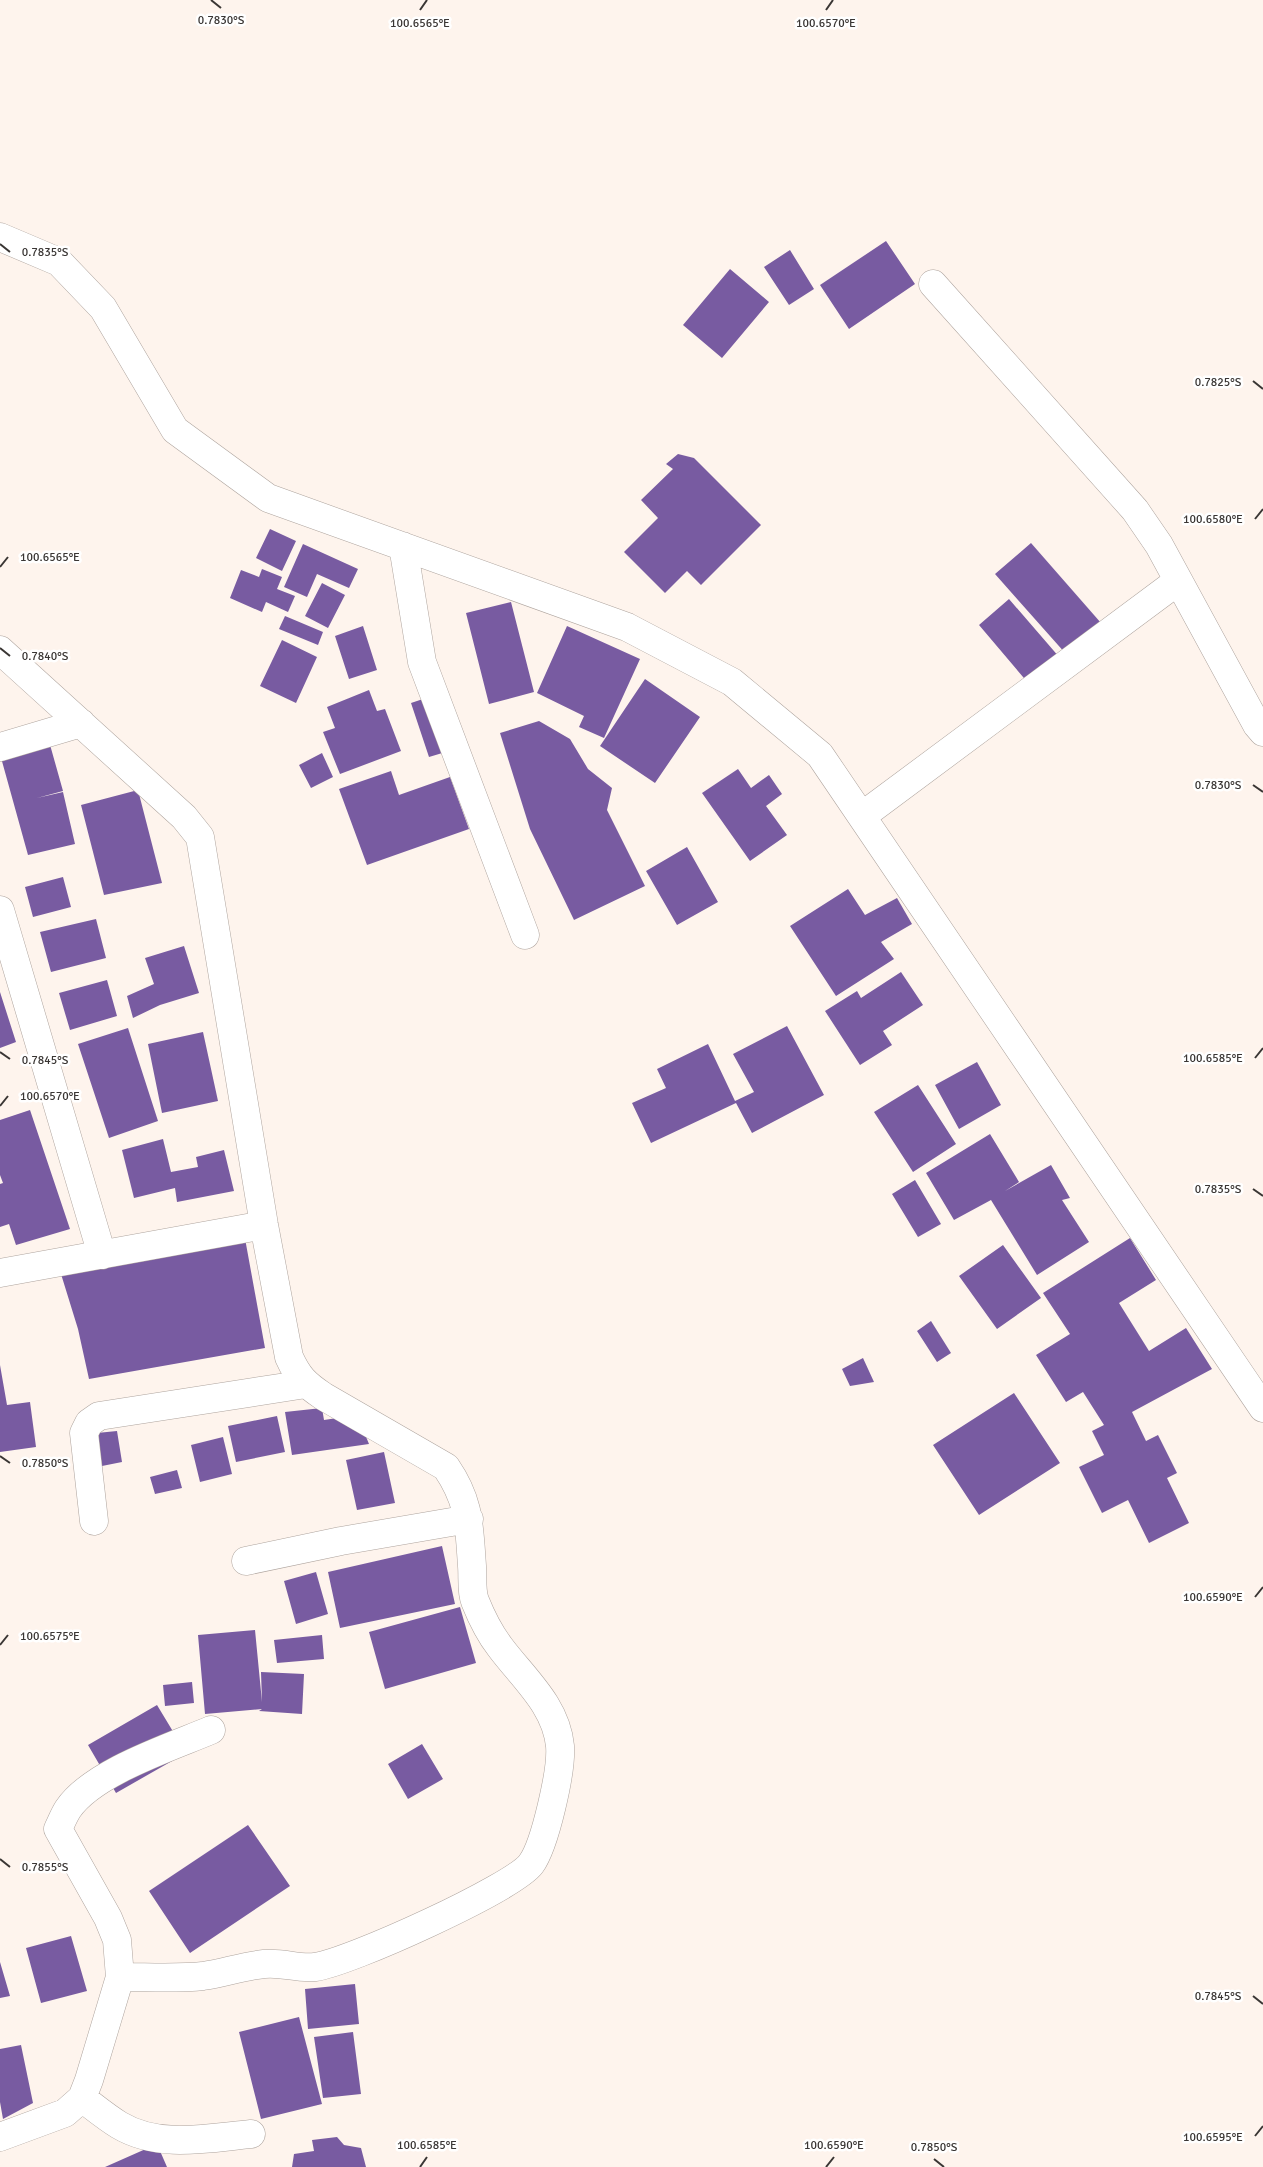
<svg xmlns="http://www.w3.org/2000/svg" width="1263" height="2167" viewBox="0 0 1263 2167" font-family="Signika,sans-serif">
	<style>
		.building { fill: #785ba1 }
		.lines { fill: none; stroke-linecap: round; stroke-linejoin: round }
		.street-casing { stroke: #aea49e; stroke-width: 29 }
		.street { stroke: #fff; stroke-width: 28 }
		.ticks { fill: none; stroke: #3a3634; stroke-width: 2 }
		.ticks-label { font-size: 12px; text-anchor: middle; fill: #3a3634; stroke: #fff; stroke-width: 5; stroke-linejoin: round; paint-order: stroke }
	</style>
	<rect width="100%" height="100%" fill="#fef4ed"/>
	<path class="building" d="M886 241 915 284 849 329 820 285Z
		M790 250 814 289 789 305 764 267Z
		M730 269 769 302 722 358 683 325Z
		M678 454 694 458 761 525 701 585 687 571 665 593 624 552 658 518 641 500 673 469 666 464Z
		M270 529 296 541 282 571 256 558Z
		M1031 543 1101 623 1066 654 995 574Z
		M303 544 358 569 349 588 317 574 307 597 284 587Z
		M262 569 282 577 277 589 295 596 288 612 266 602 262 612 230 598 241 570 259 577Z
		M322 583 345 595 328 628 305 616Z
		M1009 599 1060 658 1029 684 979 625Z
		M511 602 534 692 489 704 466 613Z
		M285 616 323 632 318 645 279 629Z
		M363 626 377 670 349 679 335 636Z
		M567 626 640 659 604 738 579 727 584 716 537 693Z
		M282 640 317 657 296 703 260 686Z
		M645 679 700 717 655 783 600 746Z
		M369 690 377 711 385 709 401 751 340 774 323 732 335 728 327 707Z
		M432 696 449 751 429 757 411 703Z
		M539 721 570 739 588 769 612 788 607 810 645 886 574 920 530 829 500 733Z
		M47 734 63 791 37 798 63 792 75 844 28 855 0 754Z
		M322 753 333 777 311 788 299 765Z
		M738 769 751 788 769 775 782 794 766 806 787 835 750 861 702 793Z
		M391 771 399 795 450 777 469 829 367 865 339 789Z
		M138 790 162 883 104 895 81 805Z
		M687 847 718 902 677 925 646 871Z
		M63 877 71 907 33 917 25 887Z
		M848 889 865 915 897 898 912 924 881 942 894 959 836 996 790 926Z
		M96 919 106 958 51 972 40 932Z
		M184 946 199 993 160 1005 133 1018 127 996 154 984 145 958Z
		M901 972 923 1005 883 1031 892 1045 860 1065 825 1011 857 991 861 998Z
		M107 980 117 1016 70 1030 59 993Z
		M0 992 16 1042 0 1048Z
		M787 1026 824 1095 752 1133 736 1103 651 1143 632 1103 666 1088 657 1069 708 1044 735 1101 754 1092 733 1054Z
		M128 1028 158 1121 109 1138 78 1044Z
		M203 1032 218 1101 162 1113 148 1044Z
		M977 1062 1001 1105 959 1129 935 1085Z
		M918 1085 956 1144 913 1172 874 1112Z
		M30 1110 70 1229 16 1245 9 1224 0 1227V1184L3 1183 0 1175V1120Z
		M990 1134 1019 1182 1005 1191 1051 1165 1070 1198 1062 1200 1089 1242 1037 1275 991 1200 954 1220 926 1173Z
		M163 1139 171 1172 198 1167 196 1157 224 1150 234 1191 177 1202 175 1188 134 1198 122 1150Z
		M915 1180 941 1224 918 1237 892 1194Z
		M244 1233 265 1348 89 1379 78 1329 61 1274Z
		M1130 1238 1156 1280 1119 1303 1149 1351 1186 1328 1212 1369 1132 1412 1146 1441 1158 1435 1177 1473 1167 1478 1189 1523 1149 1543 1128 1500 1102 1513 1079 1467 1104 1455 1092 1431 1104 1425 1083 1392 1066 1402 1036 1355 1070 1334 1043 1293Z
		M1003 1245 1041 1298 997 1329 959 1276Z
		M931 1321 951 1353 937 1362 917 1331Z
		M863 1358 874 1382 850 1386 842 1369Z
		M0 1365 7 1405 30 1402 36 1447 0 1452Z
		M1014 1393 1060 1463 979 1515 933 1445Z
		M322 1408 324 1420 357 1415 369 1444 292 1455 285 1412Z
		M277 1416 285 1452 236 1462 228 1426Z
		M117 1431 122 1462 102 1466 97 1433Z
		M223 1437 232 1474 200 1482 191 1445Z
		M384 1452 395 1503 357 1510 346 1460Z
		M177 1470 182 1488 155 1494 150 1477Z
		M442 1546 455 1604 340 1628 328 1572Z
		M316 1572 328 1614 296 1624 284 1581Z
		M460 1607 476 1663 385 1689 369 1632Z
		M255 1630 262 1702 261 1672 304 1674 302 1714 259 1711 262 1709 205 1714 198 1635Z
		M322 1635 324 1659 277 1663 274 1640Z
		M192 1682 194 1703 165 1706 163 1685Z
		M157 1705 186 1753 116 1793 88 1745Z
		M422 1744 443 1779 408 1799 388 1764Z
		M248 1825 290 1886 190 1953 149 1891Z
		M71 1936 87 1991 41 2003 26 1948Z
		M0 1962 10 1996 0 1998Z
		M355 1984 359 2024 308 2029 305 1989Z
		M299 2017 322 2104 261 2119 239 2032Z
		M353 2032 361 2094 323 2098 314 2037Z
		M21 2045 33 2103 3 2119 0 2102V2049Z
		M337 2137 344 2145 361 2148 366 2167H292L294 2154 314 2151 312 2140Z
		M157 2144 167 2167H105Z"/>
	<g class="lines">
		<defs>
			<path id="street" d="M0 237 59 262 103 308 175 430 268 498 627 627 732 682 820 755 1263 1408
				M933 284 1135 510 1159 545 1257 725 1263 732
				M403 546 422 662 525 935
				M0 650 184 817 200 837 264 1225 289 1357C298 1377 305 1384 323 1396L446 1467C470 1502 469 1525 472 1566 473 1577 471 1591 475 1601 481 1616 490 1634 500 1647 523 1678 556 1705 560 1746 562 1770 545 1845 531 1864 513 1888 348 1963 315 1967 297 1969 283 1962 264 1964 243 1966 224 1973 203 1976 177 1979 148 1977 120 1977
				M0 747 81 723
				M862 816 1178 581
				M0 910 102 1255
				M0 1273 264 1225
				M94 1521 84 1433 89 1423 99 1416 306 1384
				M246 1561 341 1541 469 1519
				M82 2098C94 2107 106 2117 119 2125 159 2149 208 2138 251 2134
				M0 2137 65 2113 82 2098 89 2080 120 1977 117 1940 108 1918 58 1829C61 1823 64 1815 68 1809 93 1772 171 1747 211 1730"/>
		</defs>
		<use href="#street" class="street-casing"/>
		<use href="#street" class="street"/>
	</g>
	<path class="ticks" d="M211 0 221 8M420 10 427 0M826 10 833 0M0 244 10 252M1253 381 1263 389M1255 519 1263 509M0 567 8 557M0 648 10 656M1253 785 1263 792M0 1052 10 1059M1255 1058 1263 1048M0 1106 8 1096M1253 1189 1263 1196M0 1456 10 1463M1255 1597 1263 1587M0 1645 8 1635M0 1859 10 1867M1253 1996 1263 2004M1255 2136 1263 2126M934 2159 944 2167M420 2167 427 2157M826 2167 834 2157"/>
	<g class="ticks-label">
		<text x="221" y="24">0.7830°S</text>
		<text x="420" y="27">100.6565°E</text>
		<text x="826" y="27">100.6570°E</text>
		<text x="45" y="256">0.7835°S</text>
		<text x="1218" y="386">0.7825°S</text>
		<text x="1213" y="523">100.6580°E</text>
		<text x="50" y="561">100.6565°E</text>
		<text x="45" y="660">0.7840°S</text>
		<text x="1218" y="789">0.7830°S</text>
		<text x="1213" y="1062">100.6585°E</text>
		<text x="45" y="1064">0.7845°S</text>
		<text x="50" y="1100">100.6570°E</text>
		<text x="1218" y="1193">0.7835°S</text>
		<text x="45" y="1467">0.7850°S</text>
		<text x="1213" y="1601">100.6590°E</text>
		<text x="50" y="1640">100.6575°E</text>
		<text x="45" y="1871">0.7855°S</text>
		<text x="1218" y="2000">0.7845°S</text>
		<text x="1213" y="2141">100.6595°E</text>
		<text x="427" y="2149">100.6585°E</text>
		<text x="834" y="2149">100.6590°E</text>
		<text x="934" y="2151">0.7850°S</text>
	</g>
</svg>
